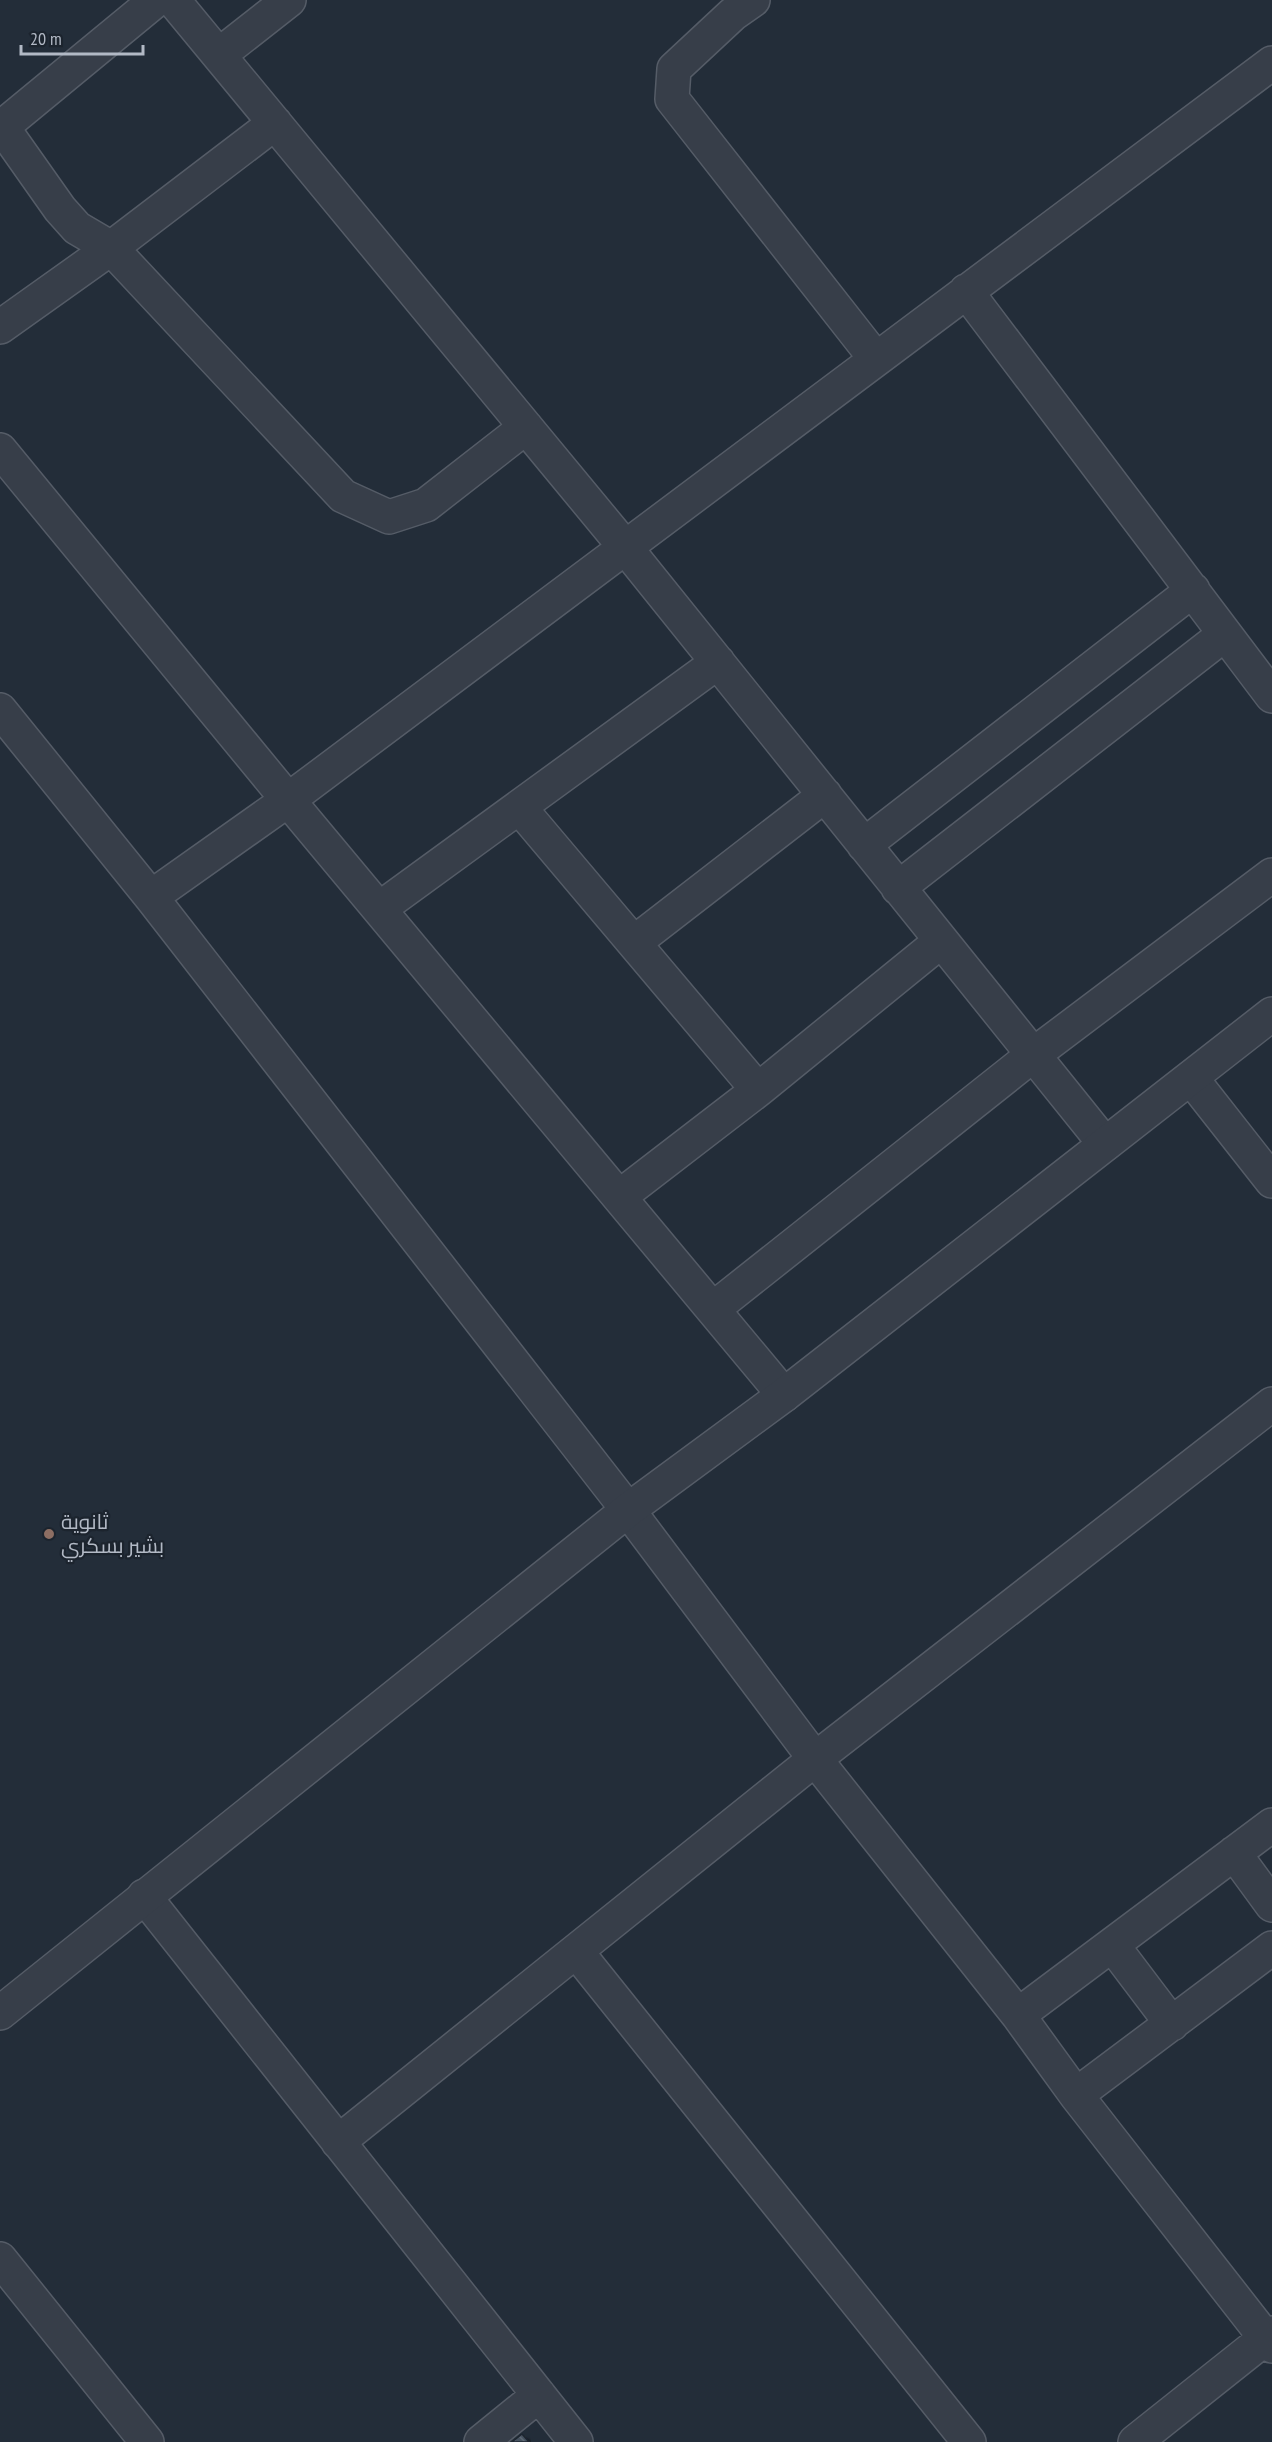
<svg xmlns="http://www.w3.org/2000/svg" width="1272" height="2442" viewBox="0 0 1272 2442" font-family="'PT Sans Narrow',Cairo,sans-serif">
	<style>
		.building { fill: url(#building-back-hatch); stroke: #1e2630; stroke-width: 1.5; filter: url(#shadow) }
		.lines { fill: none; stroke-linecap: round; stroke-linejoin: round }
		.minor-casing { stroke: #555c67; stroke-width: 36 }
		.tertiary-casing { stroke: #555c67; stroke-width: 36 }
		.minor { stroke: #373e49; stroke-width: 33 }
		.tertiary { stroke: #373e49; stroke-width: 33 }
		.education-dot { fill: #8d6e63; stroke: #1c242e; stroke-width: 2 }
		.labels { text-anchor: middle; stroke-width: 4.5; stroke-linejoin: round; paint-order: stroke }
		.poi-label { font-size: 21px; fill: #b2b9c5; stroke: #1c242e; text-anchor: start }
	</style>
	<defs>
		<pattern id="building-back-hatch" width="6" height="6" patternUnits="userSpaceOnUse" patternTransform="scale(1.5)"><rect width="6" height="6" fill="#465260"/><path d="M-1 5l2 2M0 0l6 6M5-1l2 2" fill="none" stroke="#5e6975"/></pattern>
		<filter id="shadow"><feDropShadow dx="5.5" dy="5.5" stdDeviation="1.5" flood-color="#0009"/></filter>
	</defs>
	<rect width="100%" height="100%" fill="#232d39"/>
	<path class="building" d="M522 2434 529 2442H512Z"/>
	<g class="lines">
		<defs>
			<path id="minor" d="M173 0 625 547 1105 1144
				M753 0 733 14 674 69 672 99 876 359
				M219 55 289 0
				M0 124 60 209 77 228 111 248 343 496 389 517 426 505 526 427
				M2 127 156 0
				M966 291 1272 696
				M0 327 111 248 275 123
				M0 450 288 800 784 1395
				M0 710 151 897 628 1510 815 1759 1018 2015 1076 2095 1272 2346
				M519 807 758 1090
				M864 845 1193 590
				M898 888 1225 634
				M151 897 288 800 1272 63
				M379 909 718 662
				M635 942 825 795
				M1191 1078 1272 1181
				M619 1197 758 1090 941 941
				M713 1309 1033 1055 1272 875
				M1234 1853 1272 1905
				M144 1896 576 2442
				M1113 1946 1172 2024
				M576 1951 969 2442
				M1018 2015 1272 1825
				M1076 2095 1272 1948
				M338 2142 815 1759 1272 1404
				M0 2259 147 2442
				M481 2442 539 2395
				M1135 2442 1272 2333"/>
			<path id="tertiary" d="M0 2013 628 1510 784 1395 1272 1014"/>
		</defs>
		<use href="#minor" class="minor-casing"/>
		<use href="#tertiary" class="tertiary-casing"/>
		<use href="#minor" class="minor"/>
		<use href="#tertiary" class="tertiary"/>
	</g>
	<circle class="education-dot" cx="49" cy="1534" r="6"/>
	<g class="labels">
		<g class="poi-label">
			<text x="61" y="1529">ثانوية<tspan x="61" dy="24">بشير بسكري</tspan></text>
		</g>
	</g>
	<path d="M21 45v9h122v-9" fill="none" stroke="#b2b9c5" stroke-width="3"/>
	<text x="30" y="45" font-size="18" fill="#b2b9c5" stroke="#1c242e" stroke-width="4.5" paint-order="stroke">20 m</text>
</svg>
